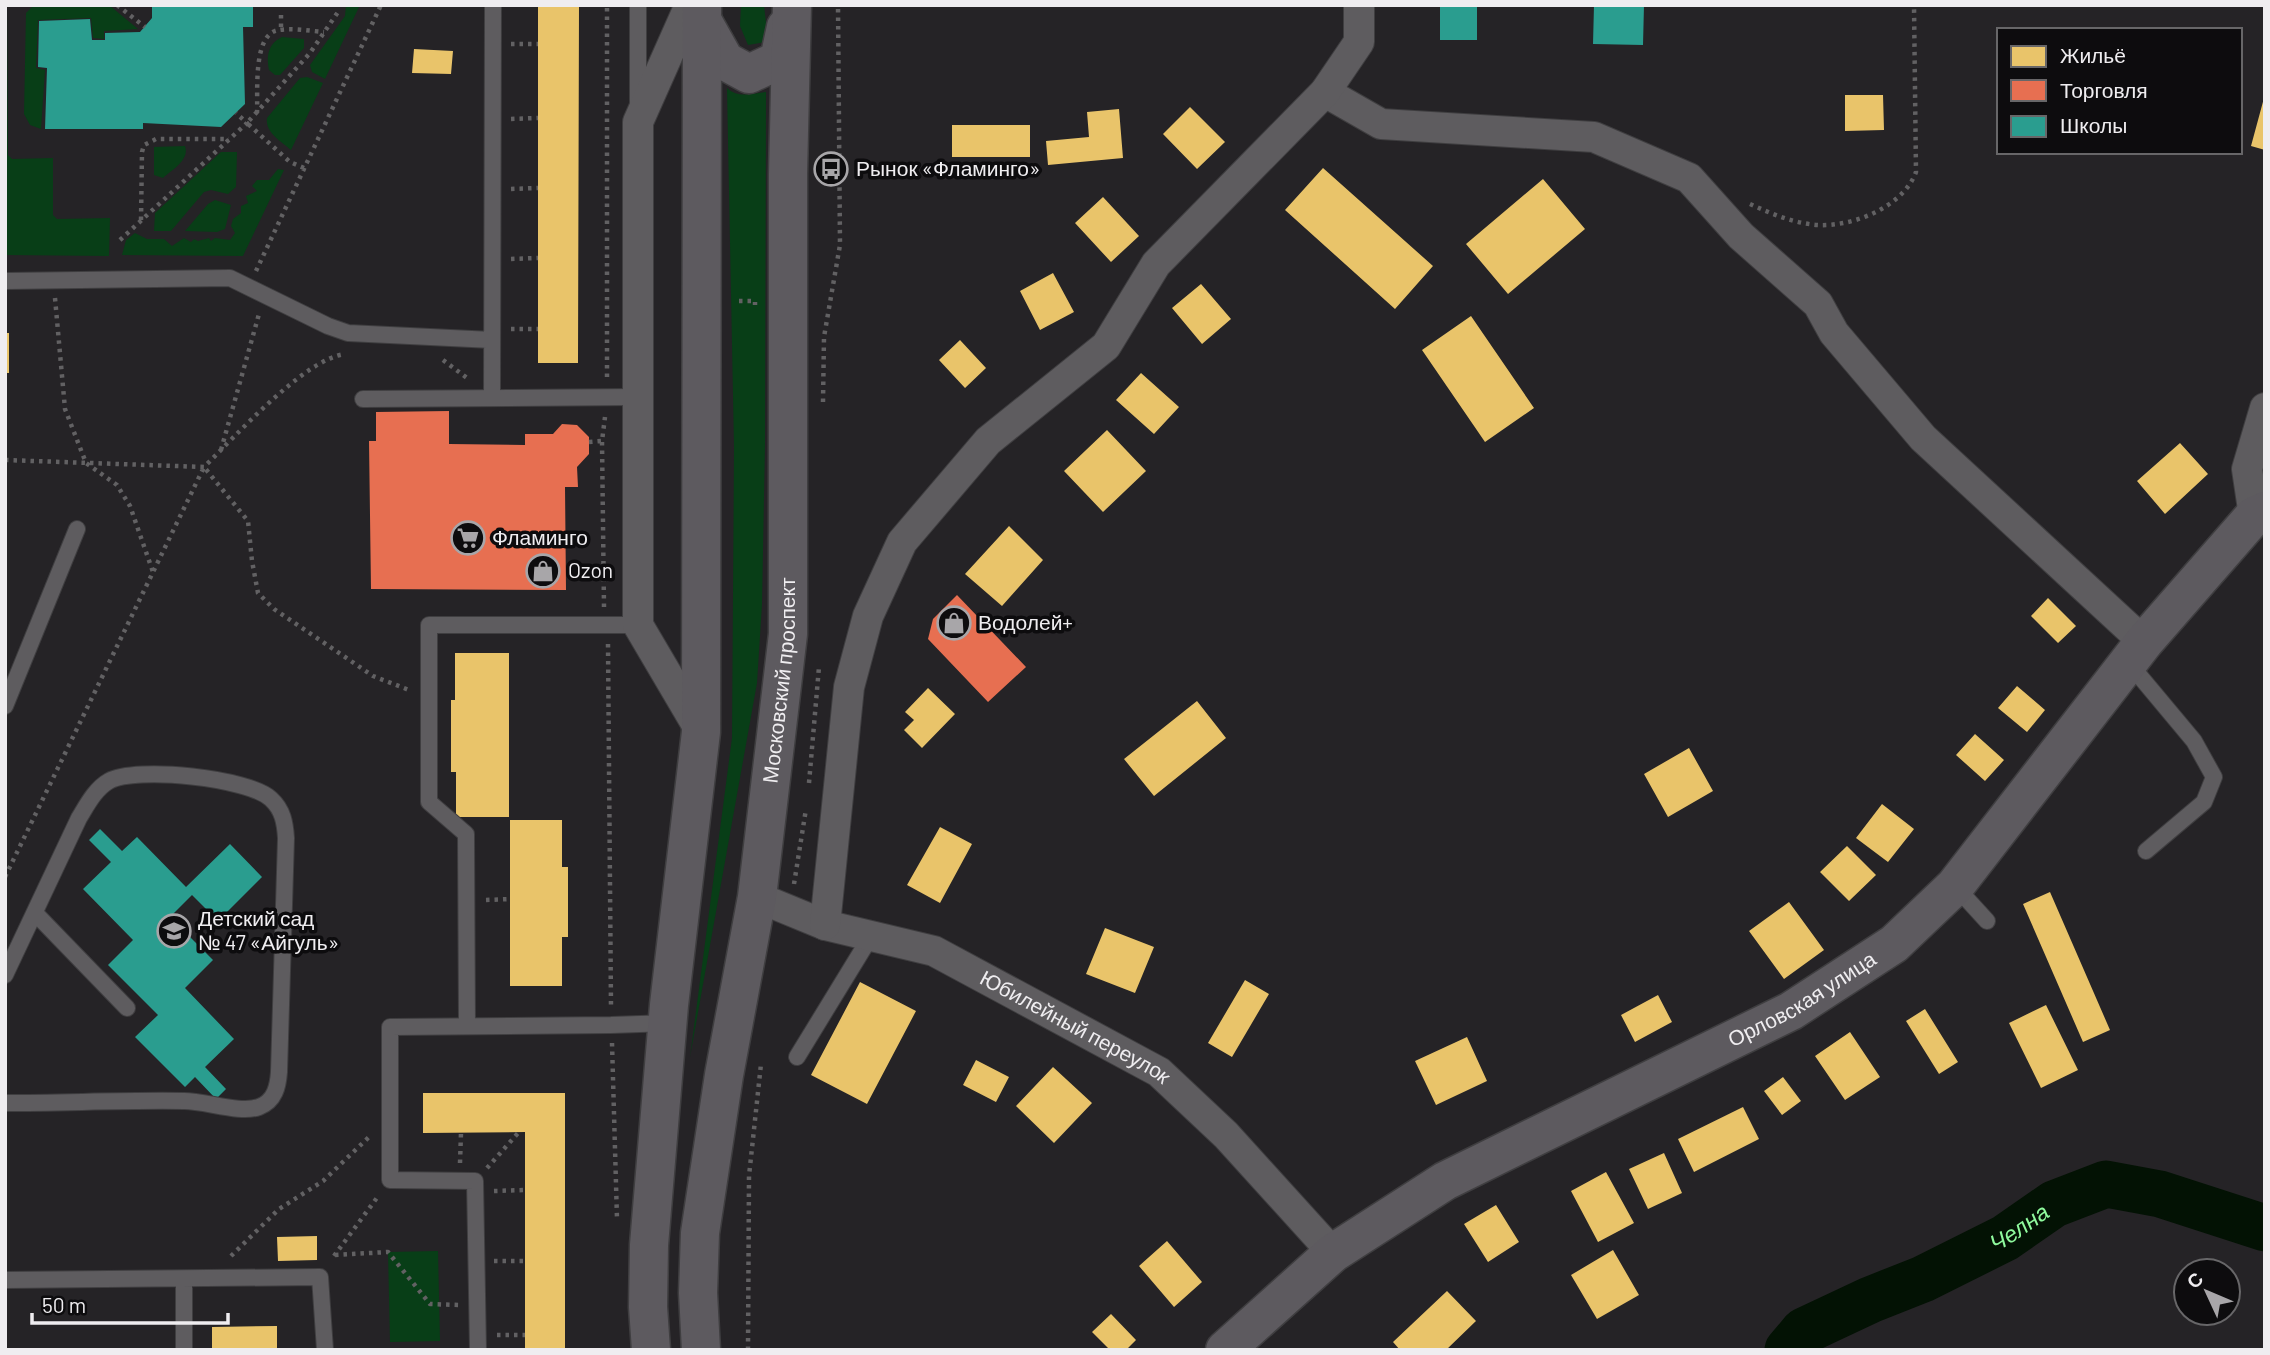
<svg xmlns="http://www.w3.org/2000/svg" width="2270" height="1355" viewBox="0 0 2270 1355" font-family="Barlow,sans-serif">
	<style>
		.green { fill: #083e17 }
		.homes { fill: #e9c46a }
		.shops { fill: #e76f51 }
		.schools { fill: #2a9d8f }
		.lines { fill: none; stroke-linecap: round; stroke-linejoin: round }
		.river { stroke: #031204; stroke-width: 47 }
		.lane-casing { stroke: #3f3e40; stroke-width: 18 }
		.street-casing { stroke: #3f3e40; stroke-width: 32 }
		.secondary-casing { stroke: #3f3e40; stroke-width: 41 }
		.path { stroke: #626163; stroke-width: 4.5; stroke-dasharray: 3.5 5; stroke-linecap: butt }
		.lane { stroke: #5e5c5f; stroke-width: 16 }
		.street { stroke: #5e5c5f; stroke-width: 30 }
		.secondary { stroke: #5d5a5f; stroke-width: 38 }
		.labels { text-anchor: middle; stroke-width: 7; stroke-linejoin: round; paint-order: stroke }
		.poi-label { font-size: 21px; fill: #efedf0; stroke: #0d0c0e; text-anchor: start }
		.street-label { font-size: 21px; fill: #efedf0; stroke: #0d0c0e }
		.water-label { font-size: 23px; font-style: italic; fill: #8ff99d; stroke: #0d0c0e }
	</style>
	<rect width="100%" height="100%" fill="#252326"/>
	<path class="green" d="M5 5H7L8 155 12 159 53 158V215L57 219 110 218 109 256 5 255Z
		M34 5H109L138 29 104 31V39L93 38 91 18 38 20 36 68 45 70 41 129 30 125 24 114 26 13Z
		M346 5H360L325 79 312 72 310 65 345 16Z
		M741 5H764L767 32 765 42 748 45 740 26Z
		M282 37 304 39V48L280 75H275L269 70C266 57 268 43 282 37Z
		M307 77 323 83 291 150C281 141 265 133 267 118L300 78Z
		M727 88C739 99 752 93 766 92L765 444 762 604 757 683 690 1057 732 738 734 447Z
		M185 146C190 160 172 170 163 178L154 175V147Z
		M221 152H237L236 187 228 194 211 190 204 192 171 231H154L155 213Z
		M278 169 284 170 243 256 122 255 126 240 135 233 147 239H164L172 246 184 238 191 242 194 239 198 241 209 238 211 241 215 238 230 240 235 233 231 226 233 219 241 213V206L248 203 246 196 257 191 252 186 257 180H269Z
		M215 200 231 205 225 229 217 232 185 231 208 204Z
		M438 1251 440 1341 390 1342 388 1252Z"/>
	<path class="homes" d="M538 5H579L578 363H538Z
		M414 49 453 51 451 74 412 73Z
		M1845 95H1883L1884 130 1845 131Z
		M2264 98H2265V150L2251 146Z
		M1190 107 1225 142 1197 169 1163 134Z
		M1119 109 1123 158 1048 165 1046 141 1089 137 1087 112Z
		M952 125H1030V157H952Z
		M1323 168 1433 266 1395 309 1285 210Z
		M1543 179 1585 229 1508 294 1466 244Z
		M1103 197 1139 236 1111 262 1075 223Z
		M1053 273 1074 312 1040 330 1020 291Z
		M1201 284 1231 319 1202 344 1172 308Z
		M1471 316 1534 408 1485 442 1422 350Z
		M5 333H9V373H5Z
		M960 340 986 368 965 388 939 360Z
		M1141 373 1179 407 1154 434 1116 400Z
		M1107 430 1146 471 1103 512 1064 471Z
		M2180 443 2208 474 2165 514 2137 481Z
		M1009 526 1043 560 1002 606 965 574Z
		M2048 598 2076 626 2058 643 2031 616Z
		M455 653H509V817H456V772H451V700H455Z
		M2017 686 2045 710 2027 732 1998 708Z
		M928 688 955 714 922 748 904 730 914 720 905 712Z
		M1197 701 1226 738 1154 796 1124 759Z
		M1975 734 2004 760 1985 781 1956 755Z
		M1689 748 1713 791 1668 817 1644 774Z
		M1882 804 1914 829 1888 862 1856 838Z
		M510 820H562V867H568V937H562V986H510Z
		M940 827 972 844 940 903 907 885Z
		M1847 846 1876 875 1849 901 1820 872Z
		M2050 892 2110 1030 2083 1042 2023 904Z
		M1789 902 1824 950 1784 979 1749 931Z
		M1105 928 1154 947 1135 993 1086 974Z
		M1245 980 1269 994 1232 1057 1208 1043Z
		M860 982 916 1011 867 1104 811 1075Z
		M1658 995 1672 1022 1635 1042 1621 1015Z
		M2046 1005 2078 1070 2041 1088 2009 1023Z
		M1925 1009 1958 1062 1939 1074 1906 1021Z
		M1850 1032 1880 1077 1845 1100 1815 1056Z
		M1467 1037 1487 1081 1436 1105 1415 1061Z
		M976 1060 1009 1077 996 1102 963 1085Z
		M1053 1067 1092 1103 1054 1143 1016 1106Z
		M1783 1077 1801 1101 1782 1115 1764 1091Z
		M423 1093H565V1350H525V1132L423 1133Z
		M1743 1107 1759 1139 1694 1172 1678 1139Z
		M1664 1153 1682 1193 1648 1209 1629 1169Z
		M1606 1172 1634 1223 1598 1242 1571 1191Z
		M1496 1205 1519 1242 1488 1262 1464 1224Z
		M317 1236V1260L278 1261 277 1237Z
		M1167 1241 1202 1282 1174 1307 1139 1266Z
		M1613 1250 1639 1295 1597 1319 1571 1275Z
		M1447 1291 1476 1321 1446 1350H1400L1393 1342Z
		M1111 1314 1136 1340 1126 1350H1110L1092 1332Z
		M277 1326V1350H212V1327Z"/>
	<path class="shops" d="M449 411V444L525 445V434H553L562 424 577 425 589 437V454L577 467 578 487H565L566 590 371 589 369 441H376V412Z
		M957 595 1026 667 988 702 928 639 933 619Z"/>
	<path class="schools" d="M152 5H253V27H243L245 104 221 127 143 123V129H45L47 68 38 67 39 21 90 19 92 40H105V33L140 32 152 18Z
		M1440 5H1477V40H1440Z
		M1594 5H1644L1643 45 1593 44Z
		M100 829 122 851 137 837 186 887 230 844 262 877 218 921 192 895 170 917 213 960 185 988 234 1039 205 1067 226 1089 216 1099 195 1077 185 1087 135 1037 158 1015 108 965 133 940 83 889 111 862 89 840Z"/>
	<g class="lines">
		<path class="river" id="s1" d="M1788 1350 1804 1331 1870 1300 1923 1279 2005 1238 2054 1204 2106 1184 2160 1194 2265 1228"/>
		<defs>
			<path id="lane" d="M638 5V104
				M5 281 230 278 328 326 348 333 492 340
				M492 398 493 5
				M363 399 637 397
				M2128 662 2194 741 2214 777 2204 802 2146 851
				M5 706 77 529
				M1955 886 1987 921
				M35 913 127 1008
				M5 975 79 818C87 805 95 789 109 781 136 766 249 778 271 799 283 810 285 823 286 838L279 1072C278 1086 275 1101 259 1107 240 1114 206 1101 184 1101 125 1100 65 1103 5 1103
				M467 1025 466 834 429 802V625H638
				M797 1057 871 936
				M5 1280 320 1277 325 1350
				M184 1350V1279
				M478 1350 475 1181 390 1180V1027L611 1025 669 1023"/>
			<g id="street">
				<path d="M690 5 638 122V625L701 732"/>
				<path d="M1325 92 1381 124 1594 137 1689 178 1741 236 1818 304 1834 333 1923 438 2144 642"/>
				<path d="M2254 516 2247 469 2265 408"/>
				<path id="s2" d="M757 897 825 925 934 951 1159 1072 1226 1135 1333 1253"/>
				<path d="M825 925 849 687 868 616 902 542 988 441 1106 346 1156 264 1325 92 1359 42V5"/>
			</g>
			<g id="secondary">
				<path d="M702 20 725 61 749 74 779 60 786 27"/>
				<path d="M651 1350 648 1307 649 1245 669 1005 701 732 702 5"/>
				<path id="s3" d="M701 1350 698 1293 700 1233 724 1075 757 897 788 634V174L792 5"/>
				<path id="s4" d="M1225 1350 1333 1253 1445 1181 1791 1011 1894 944 1955 886 2144 642 2254 516 2265 511"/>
			</g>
		</defs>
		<use href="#lane" class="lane-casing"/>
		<use href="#street" class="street-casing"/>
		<use href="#secondary" class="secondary-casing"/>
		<path class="path" d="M117 5 145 27
			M281 15V30
			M511 44H538
			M257 113C258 93 253 39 275 31 288 27 310 31 324 32
			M511 119 538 118
			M304 168 290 162 247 123 310 53 338 12
			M511 189 538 188
			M1750 204C1772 214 1793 223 1817 225 1853 227 1903 207 1916 172L1914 5
			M141 220 142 152 144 145 156 139H229
			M120 240 247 123 236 113
			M511 259 538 258
			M256 271 381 5
			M55 298 65 409 86 463 117 485 130 506 153 572
			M739 301H755V305
			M511 329H538
			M443 360 467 378
			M607 377V5
			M823 402 824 337 840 245 838 5
			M589 442 602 441
			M221 450 259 314
			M5 460 204 467C234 438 304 359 345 354
			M604 607 602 441 605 417
			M608 644 611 1006
			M809 783 819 667
			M5 877 204 467 248 521 252 561 258 593 274 609 373 676 409 690
			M794 884 806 809
			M486 900 510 899
			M612 1043 617 1219
			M460 1163 461 1133
			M487 1168 519 1132
			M494 1191 525 1190
			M335 1255 388 1252 430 1304 459 1305
			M231 1256 279 1209 323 1181 369 1137
			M334 1256 379 1195
			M494 1261H525
			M497 1335H525
			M748 1350 749 1176 761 1064"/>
		<use href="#lane" class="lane"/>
		<use href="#street" class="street"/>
		<use href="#secondary" class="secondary"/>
	</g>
	<defs>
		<symbol id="bus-ring" viewBox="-11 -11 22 22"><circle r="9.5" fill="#0d0c0e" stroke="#a8a6a9" stroke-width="1.5"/><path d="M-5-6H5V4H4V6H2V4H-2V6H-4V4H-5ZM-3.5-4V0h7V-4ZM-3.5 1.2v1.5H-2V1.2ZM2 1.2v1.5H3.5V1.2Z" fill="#a8a6a9"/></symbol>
		<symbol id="supermarket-ring" viewBox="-11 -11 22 22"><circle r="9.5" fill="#0d0c0e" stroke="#a8a6a9" stroke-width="1.5"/><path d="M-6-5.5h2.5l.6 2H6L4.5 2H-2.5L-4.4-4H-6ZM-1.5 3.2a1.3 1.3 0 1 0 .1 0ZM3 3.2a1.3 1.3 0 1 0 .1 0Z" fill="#a8a6a9"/></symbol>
		<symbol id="shop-ring" viewBox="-11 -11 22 22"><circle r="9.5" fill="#0d0c0e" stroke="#a8a6a9" stroke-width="1.5"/><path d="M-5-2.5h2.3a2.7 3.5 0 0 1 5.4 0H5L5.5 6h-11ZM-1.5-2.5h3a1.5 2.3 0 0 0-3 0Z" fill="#a8a6a9"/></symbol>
		<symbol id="school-ring" viewBox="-11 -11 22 22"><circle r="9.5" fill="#0d0c0e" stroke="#a8a6a9" stroke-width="1.5"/><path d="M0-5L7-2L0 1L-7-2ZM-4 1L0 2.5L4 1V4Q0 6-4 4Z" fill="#a8a6a9"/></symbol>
	</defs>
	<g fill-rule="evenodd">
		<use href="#bus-ring" x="812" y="150" width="38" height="38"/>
		<use href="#supermarket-ring" x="449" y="519" width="38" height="38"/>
		<use href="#shop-ring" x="524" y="552" width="38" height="38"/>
		<use href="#shop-ring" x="935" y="604" width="38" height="38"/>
		<use href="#school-ring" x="155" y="912" width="38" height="38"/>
	</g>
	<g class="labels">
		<g class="poi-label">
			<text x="856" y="176">Рынок «Фламинго»</text>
			<text x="492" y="545">Фламинго</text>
			<text x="568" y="578">Ozon</text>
			<text x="978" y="630">Водолей+</text>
			<text x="198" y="926">Детский сад<tspan x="198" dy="24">№ 47 «Айгуль»</tspan></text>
		</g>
		<g class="street-label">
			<text dy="7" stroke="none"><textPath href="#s3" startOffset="676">Московский проспект</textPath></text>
			<text dy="7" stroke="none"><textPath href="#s4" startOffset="679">Орловская улица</textPath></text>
			<text dy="7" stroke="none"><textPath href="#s2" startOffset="346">Юбилейный переулок</textPath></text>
		</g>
		<g class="water-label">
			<text dy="8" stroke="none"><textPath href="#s1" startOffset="264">Челна</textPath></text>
		</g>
	</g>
	<rect width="2270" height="1355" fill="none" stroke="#efedf0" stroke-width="14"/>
	<rect x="1997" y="28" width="245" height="126" fill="#0d0c0e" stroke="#676668" stroke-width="2"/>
	<rect x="2011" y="46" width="35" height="21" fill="#e9c46a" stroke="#676668" stroke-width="2"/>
	<text x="2060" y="63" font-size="21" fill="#efedf0">Жильё</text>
	<rect x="2011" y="80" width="35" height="21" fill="#e76f51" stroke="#676668" stroke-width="2"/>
	<text x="2060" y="98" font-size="21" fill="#efedf0">Торговля</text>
	<rect x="2011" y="116" width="35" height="21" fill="#2a9d8f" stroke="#676668" stroke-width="2"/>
	<text x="2060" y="133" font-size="21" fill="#efedf0">Школы</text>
	<g transform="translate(2207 1292) rotate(314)"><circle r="33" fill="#0d0c0e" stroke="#676668" stroke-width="2"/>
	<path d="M0-5L12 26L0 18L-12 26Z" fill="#a8a6a9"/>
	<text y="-10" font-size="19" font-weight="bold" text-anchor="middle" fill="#efedf0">С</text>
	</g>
	<path d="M32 1313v10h196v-10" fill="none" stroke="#efedf0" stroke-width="3.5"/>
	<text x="42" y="1313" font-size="21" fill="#efedf0" stroke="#0d0c0e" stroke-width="5" paint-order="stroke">50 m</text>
</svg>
